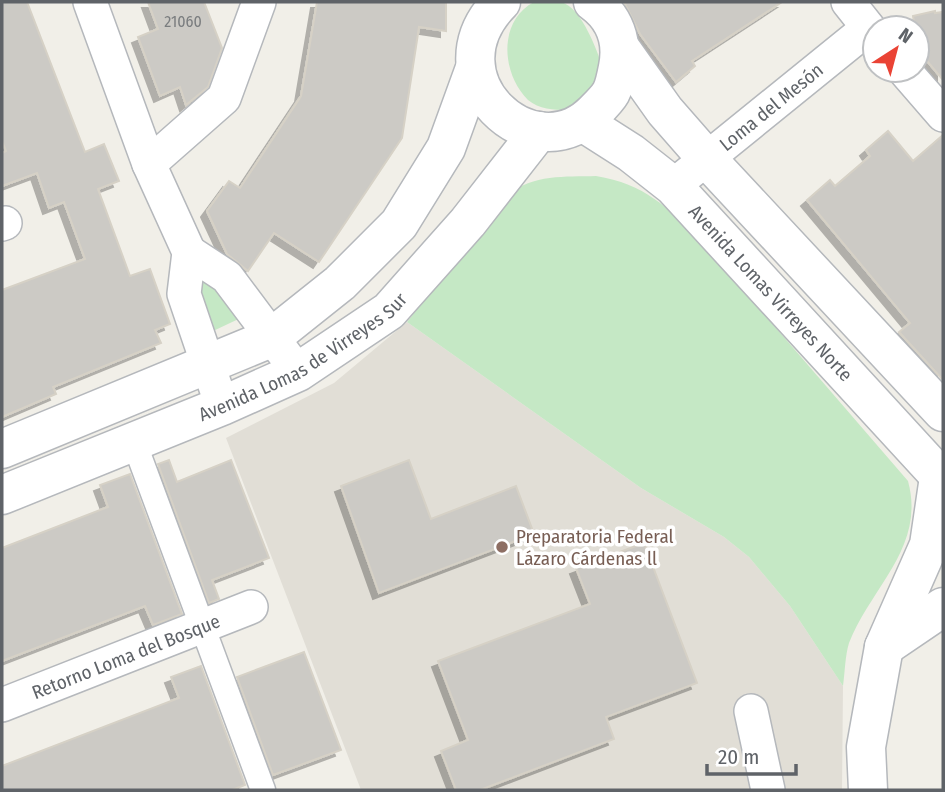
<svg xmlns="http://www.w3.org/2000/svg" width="945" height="792" viewBox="0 0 945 792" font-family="'Fira Sans Condensed',sans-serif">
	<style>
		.education { fill: #e1ded6 }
		.green { fill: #c5e8c5 }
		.building { fill: #cccac5; stroke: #d6d1c6; stroke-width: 2; filter: url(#shadow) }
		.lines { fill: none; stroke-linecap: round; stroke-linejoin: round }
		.pedestrian-casing { stroke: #b5b8bc; stroke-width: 27 }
		.minor-casing { stroke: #b5b8bc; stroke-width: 36 }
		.tertiary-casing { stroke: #b5b8bc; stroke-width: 41 }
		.pedestrian { stroke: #fff; stroke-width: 24 }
		.minor { stroke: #fff; stroke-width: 33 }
		.tertiary { stroke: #fff; stroke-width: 38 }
		.education-dot { fill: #8d6e63; stroke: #fff; stroke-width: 2.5 }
		.labels { text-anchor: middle; stroke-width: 7; stroke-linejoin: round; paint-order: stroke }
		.number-label { font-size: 16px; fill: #7a7d7f }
		.street-label { font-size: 19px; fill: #5f6368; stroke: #fff }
		.education-label { font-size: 19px; fill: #785e54; stroke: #fff; text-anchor: start }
	</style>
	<defs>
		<filter id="shadow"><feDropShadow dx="-6" dy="6" stdDeviation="0" flood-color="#0004"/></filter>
	</defs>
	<rect width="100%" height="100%" fill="#f1efe8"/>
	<path class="education" d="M407 322 641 488 724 537 749 557 790 606 843 686 842 790H361L226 438 334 383Z"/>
	<path class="green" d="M534 2C542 2 553 0 561 2 582 7 598 53 604 71L575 110C559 110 541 111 528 100 501 73 498 21 534 2Z
		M596 176C645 184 667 207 700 240L908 481C926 547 871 587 849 643 845 656 845 672 843 686L790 606 749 557 724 537 641 488 407 322 508 195C533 174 565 177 596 176Z
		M203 277 247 315 211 332 198 281Z"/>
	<path class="building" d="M2 2H27L85 152 104 144 119 181 98 189 130 276 150 269 170 324 155 330 161 343 53 387 56 394 2 417V290L85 259 64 202 49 208 37 173 2 186V153L6 151 2 141Z
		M148 2H204L222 48 208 87 186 105 180 87 160 96 138 37 158 29Z
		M317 2H446V31L419 27 402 138 319 262 274 233 248 271 227 254 207 211 229 181 240 188 301 96Z
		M624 2H782L692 61 695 66 676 82 640 34Z
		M935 11V13L943 12V80L917 49V28H915L913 16Z
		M888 131 913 161 943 135V380L899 332 910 323 807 200 830 180 835 186 870 156 866 150Z
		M169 460 177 482 231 460 269 558 212 580 219 599 209 603 158 464Z
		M409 460 431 519 516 486 534 534 379 593 341 486Z
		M130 474 182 614 153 625 145 606 2 661V548L108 507 100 485Z
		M644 543 697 683 606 717 614 739 480 790H456L441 751 468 740 438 661 590 604 576 568Z
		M304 652 341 750 273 775 237 677Z
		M201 666 245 785 232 790H2V766L179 698 171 677Z"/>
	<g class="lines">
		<defs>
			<path id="pedestrian" d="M134 442 263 790"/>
			<g id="minor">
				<path d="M90 2 149 164 189 252 184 294 222 406"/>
				<path d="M848 2 875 36"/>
				<path d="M904 70 943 115"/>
				<path d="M149 164 224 98 259 2"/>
				<path id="s1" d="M673 186 868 28"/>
				<path d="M2 224 5 223"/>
				<path d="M189 252 227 277 298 372"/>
				<path id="s2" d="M2 705 251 607"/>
				<path d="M751 711 768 790"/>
			</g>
			<g id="tertiary">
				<path d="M501 2C426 78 533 174 594 112 612 94 613 93 618 67 623 42 615 18 593 2"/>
				<path d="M621 49 665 111 707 159 943 412"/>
				<path id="s3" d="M584 123 631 153 673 186 943 480"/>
				<path d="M2 449 271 338 340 283 399 224 446 148 475 68"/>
				<path id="s4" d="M2 495 222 406 298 372 389 311 468 222 539 131"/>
				<path d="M884 647 943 607"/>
				<path d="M868 790 866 747 884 647 929 545 939 477"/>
			</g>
		</defs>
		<use href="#pedestrian" class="pedestrian-casing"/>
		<use href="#minor" class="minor-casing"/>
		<use href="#tertiary" class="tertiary-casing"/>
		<use href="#pedestrian" class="pedestrian"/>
		<use href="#minor" class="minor"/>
		<use href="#tertiary" class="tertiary"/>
	</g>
	<circle class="education-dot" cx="502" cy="547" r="7"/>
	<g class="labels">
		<g class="number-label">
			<text x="183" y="27">21060</text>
		</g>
		<g class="street-label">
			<text dy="7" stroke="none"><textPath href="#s1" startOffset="126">Loma del Mesón</textPath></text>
			<text dy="7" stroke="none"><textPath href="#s3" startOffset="254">Avenida Lomas Virreyes Norte</textPath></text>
			<text dy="7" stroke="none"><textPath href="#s4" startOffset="332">Avenida Lomas de Virreyes Sur</textPath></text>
			<text dy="7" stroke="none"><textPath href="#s2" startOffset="133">Retorno Loma del Bosque</textPath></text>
		</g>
		<g class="education-label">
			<text x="516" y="543">Preparatoria Federal<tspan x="516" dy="22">Lázaro Cárdenas ll</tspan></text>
		</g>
	</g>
	<rect width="945" height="792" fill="none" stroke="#5f6368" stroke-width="7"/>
	<g transform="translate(896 49) rotate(36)"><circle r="33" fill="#ffffff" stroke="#bfc1c3" stroke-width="2"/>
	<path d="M0-5L12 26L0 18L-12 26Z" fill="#ea4335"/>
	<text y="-10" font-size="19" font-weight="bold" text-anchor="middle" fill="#5f6368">N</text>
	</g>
	<path d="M707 764v10h89v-10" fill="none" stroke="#5f6368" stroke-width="3.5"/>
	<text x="718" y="764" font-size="21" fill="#5f6368" stroke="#ffffff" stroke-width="5" paint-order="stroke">20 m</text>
</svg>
